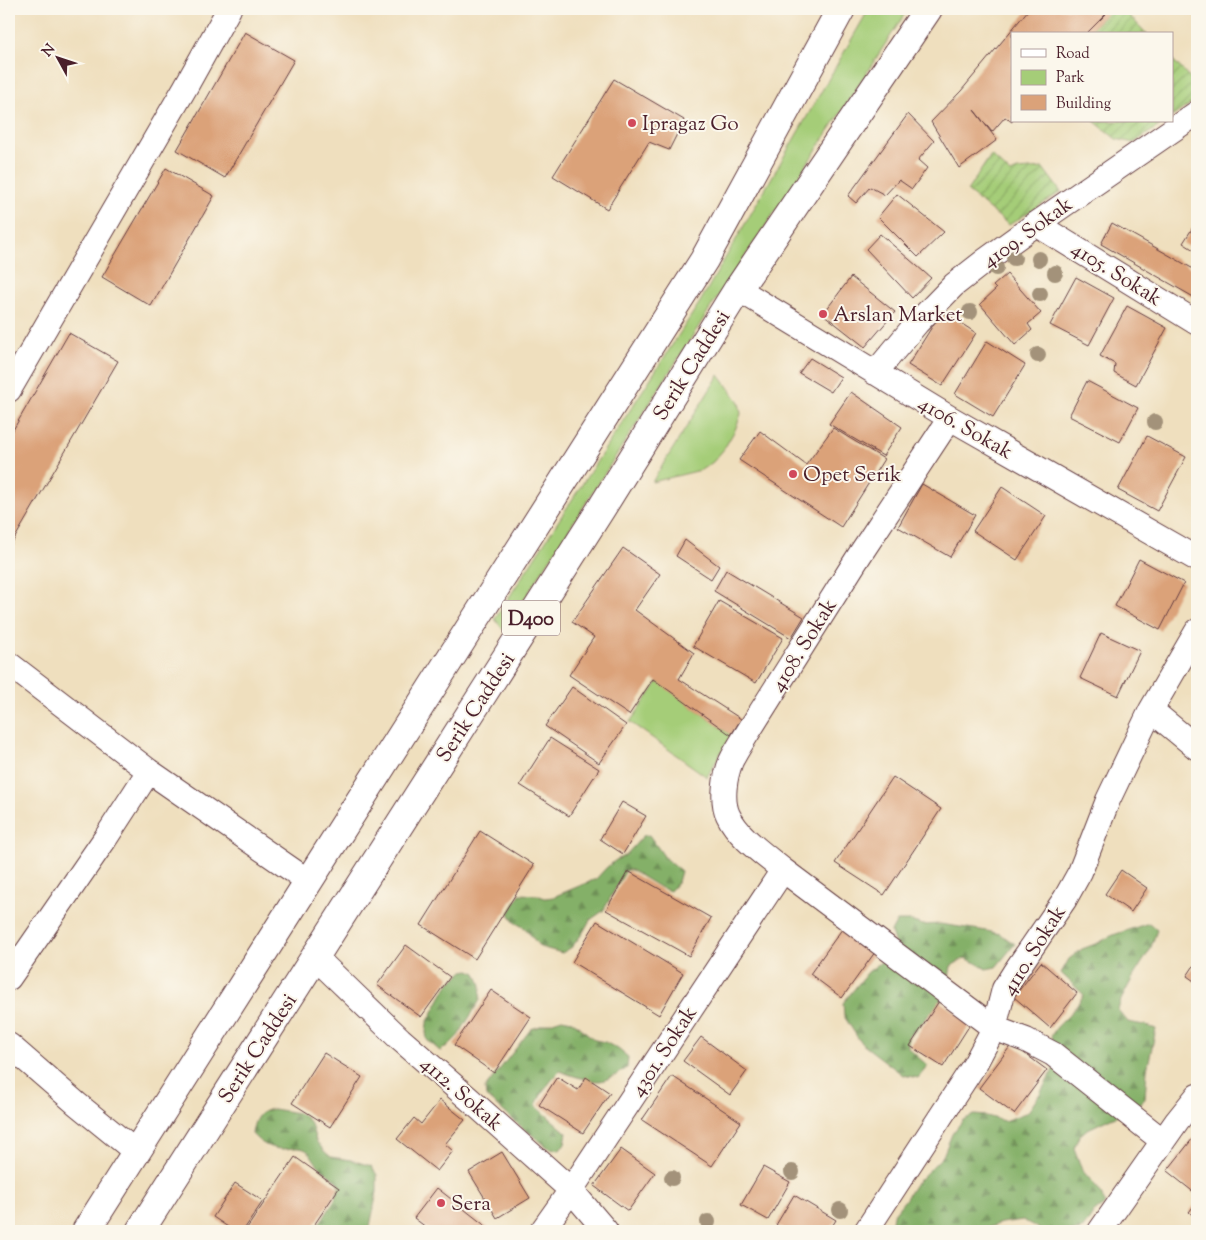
<svg xmlns="http://www.w3.org/2000/svg" width="1206" height="1240" viewBox="0 0 1206 1240" font-family="'Sorts Mill Goudy',serif">
	<style>
		.green { fill: #a5cd78; stroke: #787652 }
		.forest { fill: url(#forest-firs); stroke: #67684a }
		.garden { fill: url(#garden-furrows); stroke: #787652 }
		.building { fill: #dba279 }
		.lines { fill: none; stroke-linecap: round; stroke-linejoin: round }
		.street-casing { stroke: #633c41; stroke-width: 26 }
		.highway-casing { stroke: #633c41; stroke-width: 30 }
		.street { stroke: #fff; stroke-width: 24 }
		.highway { stroke: #fff; stroke-width: 28 }
		.tree { fill: #a3927a }
		.poi-dot { fill: #d1495b; stroke: #fbf7ec; stroke-width: 2 }
		.labels { text-anchor: middle; stroke-width: 4; stroke-linejoin: round; paint-order: stroke }
		.shield { fill: #fbf7ec; stroke: #7f6065; stroke-width: 1 }
		.shield-label { font-size: 20px; font-weight: bold; fill: #4a1f2b }
		.poi-label { font-size: 21px; fill: #4a1f2b; stroke: #fbf7ec; text-anchor: start }
		.street-label { font-size: 21px; fill: #4a1f2b; stroke: #fbf7ec }
	</style>
	<defs>
		<pattern id="forest-firs" width="22" height="20" patternUnits="userSpaceOnUse" patternTransform="scale(1.25)"><rect width="22" height="20" fill="#84b068"/><path d="M5 1l3.5 6h-7zM16 11l3.5 6h-7z" fill="#6e8f56"/></pattern>
		<pattern id="garden-furrows" width="10" height="10" patternUnits="userSpaceOnUse" patternTransform="scale(1.25)"><rect width="10" height="10" fill="#a5cd78"/><path d="M-1 1l2-2M0 10L10 0M9 11l2-2" fill="none" stroke="#88a663"/></pattern>
	</defs>
	<rect width="100%" height="100%" fill="#fbf7ec"/>
	<filter id="ink" filterUnits="userSpaceOnUse"><feTurbulence type="fractalNoise" baseFrequency=".02" numOctaves="2"/><feDisplacementMap in="SourceGraphic" scale="10" xChannelSelector="R" yChannelSelector="G"/><feConvolveMatrix kernelMatrix="1 2 1 2 8 2 1 2 1" color-interpolation-filters="sRGB"/></filter>
	<filter id="wash" filterUnits="userSpaceOnUse"><feTurbulence type="fractalNoise" baseFrequency=".0096" numOctaves="4" result="noise"/><feDisplacementMap in="SourceGraphic" scale="20" xChannelSelector="R" yChannelSelector="G"/><feGaussianBlur stdDeviation="1.12" result="paint"/><feColorMatrix in="noise" values="0 0 0 0 0 0 0 0 0 0 0 0 0 0 0 0 0 1.4 0 .05"/><feComposite in="paint" operator="in"/></filter>
	<g filter="url(#wash)">
		<rect width="100%" height="100%" fill="#efdfbe"/>
		<path class="green" d="M869 9H908L823 140 711 307 504 631 495 619 700 302Z
			M719 375 739 402 741 414 735 430 724 449 713 462 701 470 652 482Z
			M658 682 731 735 707 777 630 722Z"/>
		<path class="forest" d="M649 835 666 859 681 871 678 882 670 891 659 887 631 870H626L603 911 590 920 582 934 572 947 562 953 540 947 525 928 514 922 509 913 520 894 537 895 545 898 553 897 596 879 606 868 616 860 626 855 643 836Z
			M897 921H910L923 925 940 924 987 931 1000 934 1015 944 996 967 986 969 976 963 965 958 951 966 948 985 943 998 917 1029 908 1037V1048L928 1066 918 1078 903 1075 861 1043 844 1016 843 1003 868 972 889 956 896 947 891 932Z
			M1149 923 1157 930 1150 950 1133 977 1121 1000 1118 1010 1128 1022 1144 1025 1156 1029 1147 1070 1145 1098 1135 1110 1113 1117 1086 1130 1079 1136 1074 1148 1082 1170 1100 1191 1105 1204 1094 1212 1085 1226 1079 1231H1043L1023 1220 1001 1223 979 1231 959 1230 956 1231H892L891 1228 893 1215 905 1200 915 1184 943 1156 952 1134 963 1120 974 1115 987 1116 1004 1121 1028 1112 1041 1092 1053 1070 1057 1053 1051 1036 1057 1027 1069 1015 1084 995 1061 973 1069 959 1082 949 1098 943 1113 935Z
			M469 970 476 973 481 985 480 1000 458 1036 451 1043 440 1051 427 1040 426 1032 427 1023 447 986 463 971Z
			M562 1019 572 1021 595 1040 605 1042 618 1049 628 1057 627 1068C621 1073 606 1081 599 1081 588 1081 570 1075 560 1071 552 1079 539 1095 536 1106L567 1133 565 1143 560 1150 549 1148 519 1125 486 1096 485 1088 531 1029Z
			M273 1109 298 1113 305 1117 311 1124 316 1141 325 1152 331 1157 351 1160 371 1166 377 1175V1192L369 1231H314C323 1217 339 1200 339 1183 332 1177 325 1172 318 1165 314 1161 311 1153 306 1150 299 1146 290 1149 283 1149 270 1149 260 1143 252 1134 254 1120 258 1111 273 1109Z"/>
		<path class="garden" d="M1112 9H1123L1147 34H1086Z
			M1172 59 1197 85V99L1172 117Z
			M1094 121H1166L1134 143 1116 139Z
			M991 155 1010 173 1018 170 1043 168 1061 192 1009 225 967 191Z"/>
		<g id="blocks">
			<path class="building" d="M1029 9H1101L1106 14 1086 34H1012V122L1005 117 992 132 974 110 997 140 959 168 931 122 961 91Z
				M245 32 294 60 225 178 177 150Z
				M614 79 684 120 669 150 649 142 607 209 553 176Z
				M908 114 934 141 918 160 927 168 912 189 899 180 885 195 870 187 856 203 848 196Z
				M166 168 214 196 151 306 102 277Z
				M897 194 944 232 918 257 878 217Z
				M1197 221V252L1183 243Z
				M1112 223 1197 271V299L1101 244Z
				M880 234 931 278 912 298 866 249Z
				M1007 274 1041 313 1028 324 1032 330 1015 345 980 304 996 289 993 286Z
				M851 277 895 312 865 347 823 314Z
				M1076 277 1114 298 1089 345 1050 325Z
				M1127 306 1167 328 1136 385 1114 373 1115 364 1100 356Z
				M942 311 976 333 942 386 908 365Z
				M69 333 118 361 9 548V437Z
				M987 341 1025 365 993 417 955 394Z
				M810 358 841 377 831 392 799 373Z
				M1087 381 1138 408 1120 442 1069 416Z
				M851 392 902 427 883 456 829 424Z
				M833 428 884 459 841 527 739 460 760 431 806 465Z
				M1147 436 1186 457 1157 511 1118 490Z
				M922 484 975 515 950 557 898 527Z
				M1002 487 1046 516 1017 560 973 531Z
				M685 540 719 566 711 579 676 556Z
				M623 548 660 574 635 610 694 653 679 679 741 719 731 735 653 679 629 715 569 675 594 637 572 622Z
				M1139 559 1184 583 1160 630 1115 606Z
				M726 570 804 617 791 638 714 591Z
				M719 601 783 638 756 683 693 646Z
				M1101 633 1140 651 1118 696 1080 678Z
				M572 687 626 725 599 763 545 726Z
				M550 738 599 769 569 816 520 785Z
				M893 777 941 809 884 895 835 863Z
				M622 802 646 816 623 854 600 839Z
				M480 831 534 865 475 959 421 925Z
				M1121 870 1147 888 1131 912 1105 894Z
				M628 871 711 918 689 956 606 910Z
				M597 921 683 973 659 1015 572 962Z
				M845 925 878 948 842 998 810 974Z
				M406 945 450 977 421 1017 377 985Z
				M1197 961V983L1187 976Z
				M1041 962 1077 993 1050 1028 1014 997Z
				M491 990 531 1017 494 1073 454 1045Z
				M939 1001 971 1023 943 1067 910 1046Z
				M701 1037 747 1071 730 1095 683 1061Z
				M1012 1044 1047 1070 1014 1114 979 1088Z
				M324 1053 362 1077 330 1127 292 1103Z
				M672 1076 741 1122 712 1166 642 1120Z
				M557 1077 578 1090 586 1077 610 1093 583 1133 539 1105Z
				M440 1100 465 1120 445 1144 453 1151 437 1171 397 1139 414 1118 421 1124Z
				M1197 1133V1192L1196 1194 1167 1171Z
				M621 1149 655 1173 628 1211 594 1186Z
				M502 1152 530 1198 497 1218 469 1172Z
				M295 1157 339 1188 310 1231H245Z
				M763 1167 790 1182 768 1220 741 1205Z
				M235 1183 263 1201 243 1231H234L213 1217Z
				M437 1188 492 1231H431L414 1218Z
				M794 1195 836 1220 829 1231H787L776 1225Z
				M1197 1202V1219L1189 1212Z"/>
		</g>
	</g>
	<g filter="url(#ink)">
		<use href="#blocks" fill-opacity="0" stroke="#633c41" stroke-width="1"/>
		<g class="lines">
			<defs>
				<path id="street" d="M1036 224 1197 323
					M738 289 950 418 1197 559
					M875 373 917 323 954 285 986 260 1036 224 1197 113
					M9 390 185 88 229 9
					M950 418 859 556 745 737C740 745 735 753 731 761 725 776 721 800 728 815 738 837 765 855 783 870L994 1028 1026 1040 1053 1054 1163 1141
					M9 664 149 771 308 881
					M1151 710 1197 748
					M315 957 400 1039 468 1098 571 1190 606 1231
					M9 978 105 839 149 771
					M9 1045 77 1104 136 1152
					M542 1231 571 1190 783 870
					M866 1231 975 1064 994 1028 1004 989 1014 973 1065 899 1080 872 1108 800 1151 710 1197 631
					M1100 1231 1177 1121 1197 1096"/>
				<path id="highway" d="M86 1231 704 260 841 9
					M140 1231 601 509 738 289 928 9"/>
			</defs>
			<use href="#street" class="street-casing"/>
			<use href="#highway" class="highway-casing"/>
			<use href="#street" class="street"/>
			<use href="#highway" class="highway"/>
		</g>
		<g class="tree">
			<circle cx="1014" cy="258" r="8"/>
			<circle cx="1039" cy="259" r="8"/>
			<circle cx="996" cy="268" r="8"/>
			<circle cx="1055" cy="273" r="8"/>
			<circle cx="1040" cy="294" r="8"/>
			<circle cx="970" cy="312" r="8"/>
			<circle cx="1038" cy="355" r="8"/>
			<circle cx="1155" cy="422" r="8"/>
			<circle cx="792" cy="1172" r="8"/>
			<circle cx="672" cy="1178" r="8"/>
			<circle cx="840" cy="1210" r="8"/>
			<circle cx="708" cy="1222" r="8"/>
		</g>
	</g>
	<g class="poi-dot">
		<circle cx="632" cy="123" r="5"/>
		<circle cx="823" cy="314" r="5"/>
		<circle cx="793" cy="474" r="5"/>
		<circle cx="441" cy="1203" r="5"/>
	</g>
	<g class="labels">
		<rect class="shield" x="502" y="600.5" width="58" height="35" rx="4"/>
		<g class="shield-label">
			<text x="531" y="625">D400</text>
		</g>
		<g class="poi-label">
			<text x="642" y="130">Ipragaz Go</text>
			<text x="833" y="321">Arslan Market</text>
			<text x="803" y="481">Opet Serik</text>
			<text x="451" y="1210">Sera</text>
		</g>
		<g class="street-label">
			<text transform="translate(1027 232) rotate(-36)" y="7">4109. Sokak</text>
			<text transform="translate(1117 273) rotate(32)" y="7">4105. Sokak</text>
			<text transform="translate(691 365) rotate(-58)" y="7">Serik Caddesi</text>
			<text transform="translate(966 427) rotate(30)" y="7">4106. Sokak</text>
			<text transform="translate(803 645) rotate(-58)" y="7">4108. Sokak</text>
			<text transform="translate(475 707) rotate(-57)" y="7">Serik Caddesi</text>
			<text transform="translate(1033 950) rotate(-58)" y="7">4110. Sokak</text>
			<text transform="translate(257 1048) rotate(-57)" y="7">Serik Caddesi</text>
			<text transform="translate(663 1051) rotate(-57)" y="7">4301. Sokak</text>
			<text transform="translate(462 1093) rotate(41)" y="7">4112. Sokak</text>
		</g>
	</g>
	<rect width="1206" height="1240" fill="none" stroke="#fbf7ec" stroke-width="30"/>
	<rect x="1011" y="32" width="162" height="90" fill="#fbf7ec" stroke="#b4a19f"/>
	<rect x="1021" y="49" width="25" height="8" fill="#ffffff" stroke="#b4a19f"/>
	<text x="1056" y="58" font-size="15" fill="#4a1f2b">Road</text>
	<rect x="1021" y="70" width="25" height="15" fill="#a5cd78" stroke="#b4a19f"/>
	<text x="1056" y="82" font-size="15" fill="#4a1f2b">Park</text>
	<rect x="1021" y="95" width="25" height="15" fill="#dba279" stroke="#b4a19f"/>
	<text x="1056" y="108" font-size="15" fill="#4a1f2b">Building</text>
	<g transform="translate(58 58) rotate(310)" stroke="#fbf7ec" stroke-width="4" paint-order="stroke">
	<path d="M0-4L9 19L0 12L-9 19Z" fill="#4a1f2b"/>
	<text y="-8" font-size="14" font-weight="bold" text-anchor="middle" fill="#4a1f2b">N</text>
	</g>
</svg>
